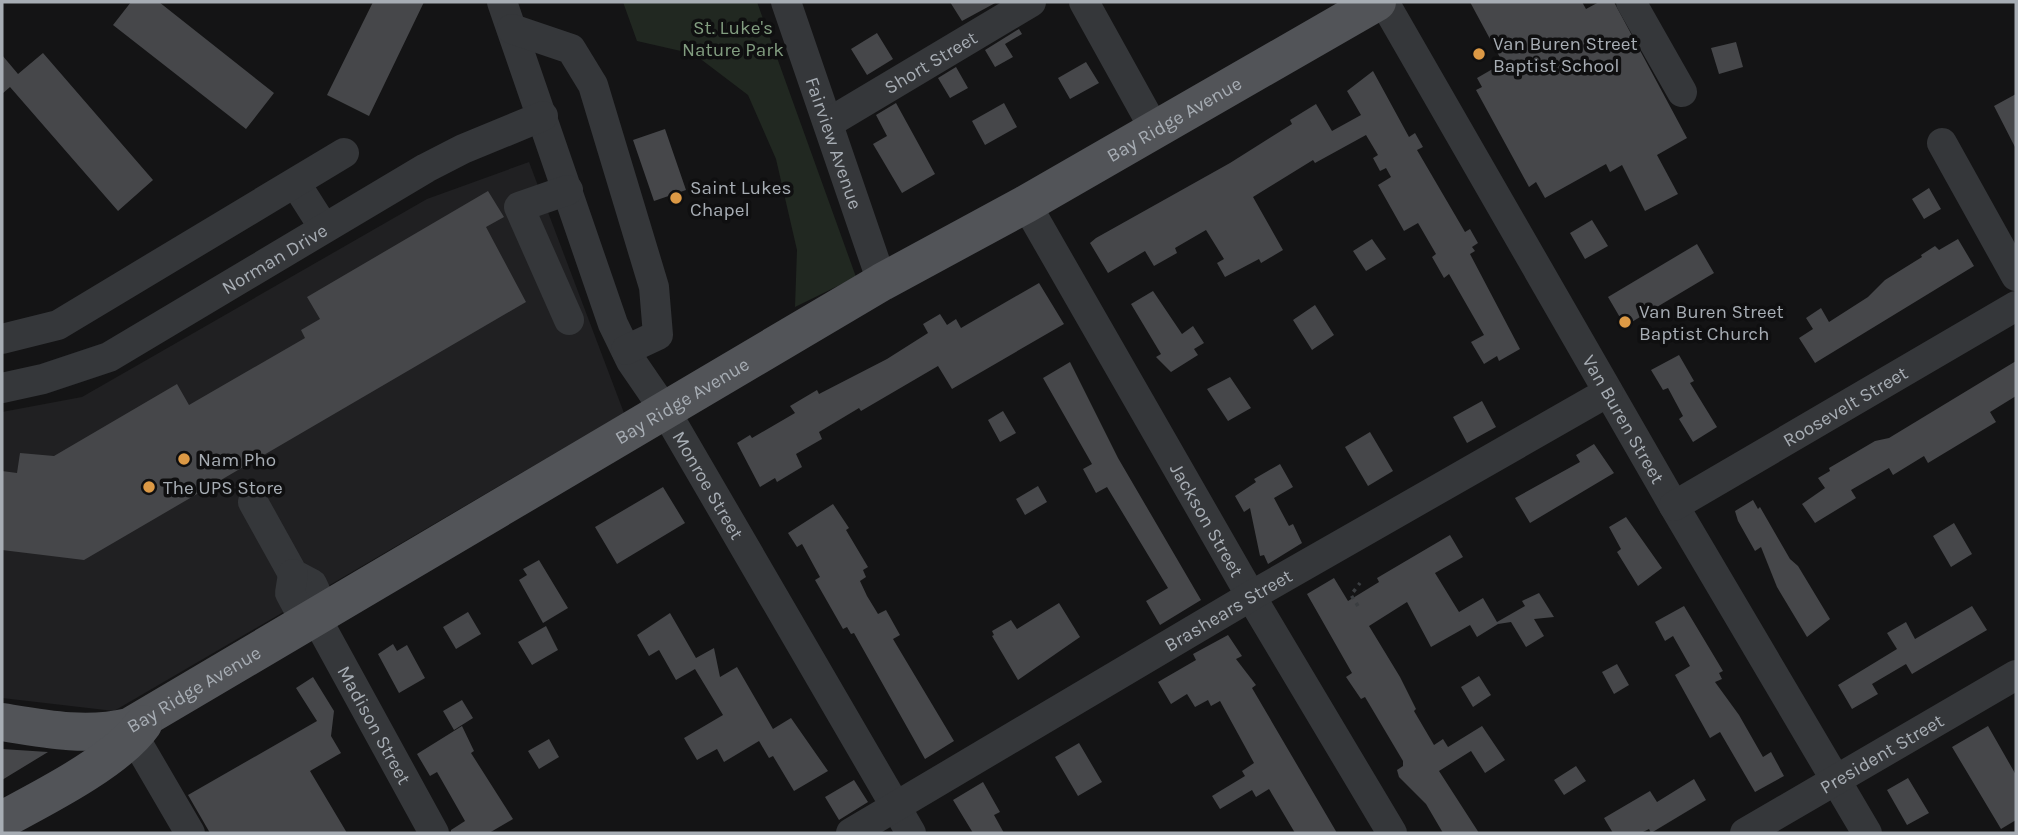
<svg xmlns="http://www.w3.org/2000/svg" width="2018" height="835" viewBox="0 0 2018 835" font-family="Karla,sans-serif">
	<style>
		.built { fill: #202022 }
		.green { fill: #212821 }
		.building { fill: #46474a }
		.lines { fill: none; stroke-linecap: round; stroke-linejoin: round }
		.path { stroke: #3b3e41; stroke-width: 3.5; stroke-dasharray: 3.5 5; stroke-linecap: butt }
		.minor { stroke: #35373a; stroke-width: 30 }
		.major { stroke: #525458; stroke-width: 38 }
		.poi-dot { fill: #dc9945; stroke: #0f0f10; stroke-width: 2.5 }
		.labels { text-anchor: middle; stroke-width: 7; stroke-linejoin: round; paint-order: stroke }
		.park-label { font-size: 19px; fill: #829d80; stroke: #0f0f10 }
		.poi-label { font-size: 19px; fill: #a7adb4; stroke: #0f0f10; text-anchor: start }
		.street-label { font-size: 19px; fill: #a7adb4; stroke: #0f0f10 }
	</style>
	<rect width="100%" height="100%" fill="#141415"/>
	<path class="built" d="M529 162 624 413 114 711 2 698V412L82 397 427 199Z"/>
	<path class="green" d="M623 2H757L856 277 795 307 797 250 776 159 748 95 694 54 637 41Z"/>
	<path class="building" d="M131 2H159L274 93 246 129 113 25Z
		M373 2H424L369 116 327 95Z
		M950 2H997L962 21Z
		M1470 2H1582L1586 9 1599 2H1614L1687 138 1657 155 1678 194 1645 211 1622 165 1610 172 1606 164 1545 198 1536 182 1529 187 1476 90 1482 87 1477 78 1503 63Z
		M1019 29 1022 34 1005 44 1013 57 995 67 985 50Z
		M877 33 893 59 867 75 851 49Z
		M1736 42 1743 67 1719 74 1711 48Z
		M43 53 153 180 118 211 10 87 2 94V55L18 74Z
		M1086 62 1099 83 1070 99 1058 78Z
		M956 67 968 88 950 98 938 78Z
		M1373 71 1409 137 1415 133 1423 147 1417 150 1465 232 1470 229 1478 243 1472 247 1475 251 1470 254 1520 349 1499 361 1497 356 1484 364 1471 342 1484 335 1449 274 1444 278 1432 257 1436 254 1418 223 1404 231 1378 185 1391 177 1386 168 1380 171 1373 158 1378 155 1366 135 1315 163 1313 160 1253 197 1283 250 1261 263 1259 259 1225 277 1217 263 1224 259 1206 230 1175 248 1177 253 1154 266 1145 251 1108 273 1090 243 1096 238 1230 163 1292 124 1290 120 1316 104 1332 131 1361 115 1347 91Z
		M2016 94V149L1994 106Z
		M896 103 935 174 902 193 873 144 887 136 876 115Z
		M1004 103 1017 127 985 145 972 121Z
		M665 129 686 190 654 201 633 140Z
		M1929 188 1941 209 1924 219 1912 199Z
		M488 191 504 217 486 227 526 302 84 560 2 550V471L17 473 20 453 54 456 177 384 189 405 305 338 301 330 320 319 307 297Z
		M1592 220 1608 246 1585 259 1570 233Z
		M1372 239 1386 259 1366 271 1353 251Z
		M1958 239 1974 266 1815 363 1799 338 1813 329 1806 318 1821 308 1829 322 1868 297 1885 280 1922 257 1921 255 1935 246 1939 250Z
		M1697 244 1714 273 1625 326 1608 297Z
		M1039 283 1064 324 952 389 938 366 861 411 859 408 819 432 822 439 796 454 802 467 777 482 775 478 760 487 737 443 750 435 752 438 795 413 790 406 817 390 819 394 887 359 928 333 923 324 940 314 947 325 956 319 961 328Z
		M1153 291 1182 334 1193 326 1204 343 1194 349 1198 355 1171 372 1156 357 1161 354 1131 304Z
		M1315 305 1334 335 1312 350 1293 320Z
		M1679 355 1694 381 1690 383 1717 427 1693 442 1679 419 1683 416 1668 388 1663 390 1651 370Z
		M2016 361V396L1990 412 1996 422 1928 463 1924 456 1893 475 1889 468 1851 490 1856 498 1815 523 1802 504 1825 488 1818 478 1830 471 1829 468 1875 441 1889 438Z
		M1070 362 1118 458 1201 600 1160 625 1146 601 1168 588 1107 487 1096 493 1083 469 1092 464 1043 378Z
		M1230 377 1251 408 1228 421 1207 389Z
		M1482 401 1496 427 1467 443 1453 417Z
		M1003 411 1016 433 1000 442 988 420Z
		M1370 432 1393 471 1368 486 1345 447Z
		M1594 444 1614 473 1530 523 1515 498 1580 462 1576 455Z
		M1280 464 1293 487 1274 498 1289 526 1293 524 1302 543 1268 564 1264 555 1260 556 1250 508 1244 512 1235 496 1256 482 1254 479Z
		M1038 486 1047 502 1025 515 1016 499Z
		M663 487 685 523 617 564 595 527Z
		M1753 500 1758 509 1760 507 1790 559 1798 566 1830 619 1807 637 1777 587 1761 547 1755 551 1738 521 1735 511Z
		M833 504 849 528 846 530 868 567 863 570 866 577 860 581 867 596 878 614 886 610 900 635 893 639 954 741 925 759 854 633 851 634 847 627 843 629 815 580 820 577 802 544 797 547 788 533Z
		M1626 517 1662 568 1638 586 1617 552 1621 549 1609 527Z
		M1954 523 1972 554 1951 567 1933 536Z
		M1450 535 1463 557 1435 573 1459 612 1483 598 1497 622 1525 606 1522 601 1539 593 1554 617 1534 619 1544 636 1526 647 1511 622 1498 624 1477 637 1470 625 1431 647 1407 602 1369 626 1400 677 1416 709 1414 711 1434 745 1443 739 1448 747 1482 726 1505 760 1485 773 1471 751 1439 771 1479 833H1443L1426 804 1399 777 1397 770 1403 766V761L1365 697 1361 699 1346 677 1352 673 1307 594 1334 578 1348 601 1379 582 1377 578Z
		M539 560 568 608 543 623 519 580 527 575 523 569Z
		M1059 603 1080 637 1018 680 992 636 994 635 992 631 1011 620 1017 629Z
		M1684 606 1723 671 1719 673 1722 679 1715 682 1739 715 1763 757 1771 752 1784 776 1755 792 1720 732 1710 738 1675 675 1690 666 1673 636 1665 641 1655 622Z
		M1972 606 1987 630 1912 674 1906 664 1872 684 1878 694 1852 709 1838 685 1897 649 1887 633 1906 622 1915 639Z
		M468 612 481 634 456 649 443 627Z
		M670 613 696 658 714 648 720 677 737 667 773 729 791 718 828 771 794 791 773 756 769 758 759 741 724 762 717 749 697 760 684 738 723 715 695 669 676 680 659 650 649 656 637 635Z
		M546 626 558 650 532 665 518 642Z
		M1228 635 1242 656 1236 659 1256 685 1252 688 1337 833H1295L1269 789 1256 797 1252 790 1220 809 1212 796 1245 776 1242 771 1254 763 1220 701 1211 706 1208 700 1195 707 1187 694 1171 704 1158 682 1196 660 1193 654Z
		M393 644 397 651 407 645 425 678 399 693 378 654Z
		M1617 664 1629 685 1614 694 1602 672Z
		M1479 676 1491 695 1473 707 1461 687Z
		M313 677 334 711 331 736 341 753 310 771 347 833H210L188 795 317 721 296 688Z
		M462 700 473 718 454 730 443 711Z
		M462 726 474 751 471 753 513 819 489 833H451V830L465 821 437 772 430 776 417 754Z
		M1988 726 2016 775V820L2001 829 1952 747Z
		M549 739 559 757 539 769 528 751Z
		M1079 743 1102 782 1078 796 1055 757Z
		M2 749 48 752 2 780Z
		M1576 766 1586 781 1564 795 1554 780Z
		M1908 778 1929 813 1907 825 1887 790Z
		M1694 779 1706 800 1651 833 1649 829 1641 833H1613L1604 818 1650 791 1657 802Z
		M854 780 868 802 839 820 825 797Z
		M983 782 1000 812 994 815 1004 833H973L953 800Z"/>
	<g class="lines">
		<path class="path" d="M1358 606 1351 595 1360 583"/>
		<g class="minor">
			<path id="s1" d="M502 2 613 324 631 361 666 412 911 833"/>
			<path id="s2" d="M786 2 882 282"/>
			<path d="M1084 2 1155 130"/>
			<path id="s3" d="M1384 2 1674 506 1867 833"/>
			<path d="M1631 2 1682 92"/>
			<path d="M512 29 571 49 593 85 654 287 658 335 626 350"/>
			<path id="s4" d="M830 122 1031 2"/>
			<path d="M1942 143 2016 276"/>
			<path d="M296 184 324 228"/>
			<path d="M568 190 519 207 569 320"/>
			<path id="s5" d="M1026 204 1259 610 1392 833"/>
			<path d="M2 339 58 325 344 153"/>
			<path id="s6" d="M2 388 43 379 109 357 426 168 463 149 543 116"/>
			<path d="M253 502 293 574 312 584 324 610"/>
			<path id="s7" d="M1674 506 2016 306"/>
			<path d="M293 574 290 593 305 621"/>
			<path id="s8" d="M315 616 434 833"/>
			<path d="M134 737 190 833"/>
			<path id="s9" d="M851 833 1251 596 1608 392"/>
			<path id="s10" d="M1745 833 2016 675"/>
		</g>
		<g class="major">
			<path id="s11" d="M2 722C45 729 86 737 129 727L882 282 1026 204 1377 2"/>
			<path d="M2 820C43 798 117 761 143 724"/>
		</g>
	</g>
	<g class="poi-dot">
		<circle cx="1479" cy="54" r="7"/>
		<circle cx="676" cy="198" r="7"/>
		<circle cx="1625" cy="322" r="7"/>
		<circle cx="184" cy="459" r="7"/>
		<circle cx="149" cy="487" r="7"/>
	</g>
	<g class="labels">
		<g class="park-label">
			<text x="733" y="34">St. Luke's<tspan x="733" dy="22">Nature Park</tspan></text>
		</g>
		<g class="poi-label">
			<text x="1493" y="50">Van Buren Street<tspan x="1493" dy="22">Baptist School</tspan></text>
			<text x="690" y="194">Saint Lukes<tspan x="690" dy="22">Chapel</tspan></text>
			<text x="1639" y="318">Van Buren Street<tspan x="1639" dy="22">Baptist Church</tspan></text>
			<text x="198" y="466">Nam Pho</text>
			<text x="163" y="494">The UPS Store</text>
		</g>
		<g class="street-label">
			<text dy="7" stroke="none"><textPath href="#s4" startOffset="117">Short Street</textPath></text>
			<text dy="7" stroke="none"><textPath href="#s11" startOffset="1337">Bay Ridge Avenue</textPath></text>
			<text dy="7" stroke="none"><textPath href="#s2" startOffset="149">Fairview Avenue</textPath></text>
			<text dy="7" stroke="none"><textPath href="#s6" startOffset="304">Norman Drive</textPath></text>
			<text dy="7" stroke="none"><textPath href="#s11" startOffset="770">Bay Ridge Avenue</textPath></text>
			<text dy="7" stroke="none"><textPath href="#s7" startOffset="198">Roosevelt Street</textPath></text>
			<text dy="7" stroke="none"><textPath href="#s3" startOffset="481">Van Buren Street</textPath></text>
			<text dy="7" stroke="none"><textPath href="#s1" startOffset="528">Monroe Street</textPath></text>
			<text dy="7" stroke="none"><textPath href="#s5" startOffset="364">Jackson Street</textPath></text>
			<text dy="7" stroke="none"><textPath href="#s9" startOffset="438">Brashears Street</textPath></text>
			<text dy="7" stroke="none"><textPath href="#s11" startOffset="203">Bay Ridge Avenue</textPath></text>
			<text dy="7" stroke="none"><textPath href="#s8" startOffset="124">Madison Street</textPath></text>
			<text dy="7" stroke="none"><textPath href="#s10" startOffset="158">President Street</textPath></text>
		</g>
	</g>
	<rect width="2018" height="835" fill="none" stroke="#a7adb4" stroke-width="7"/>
</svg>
